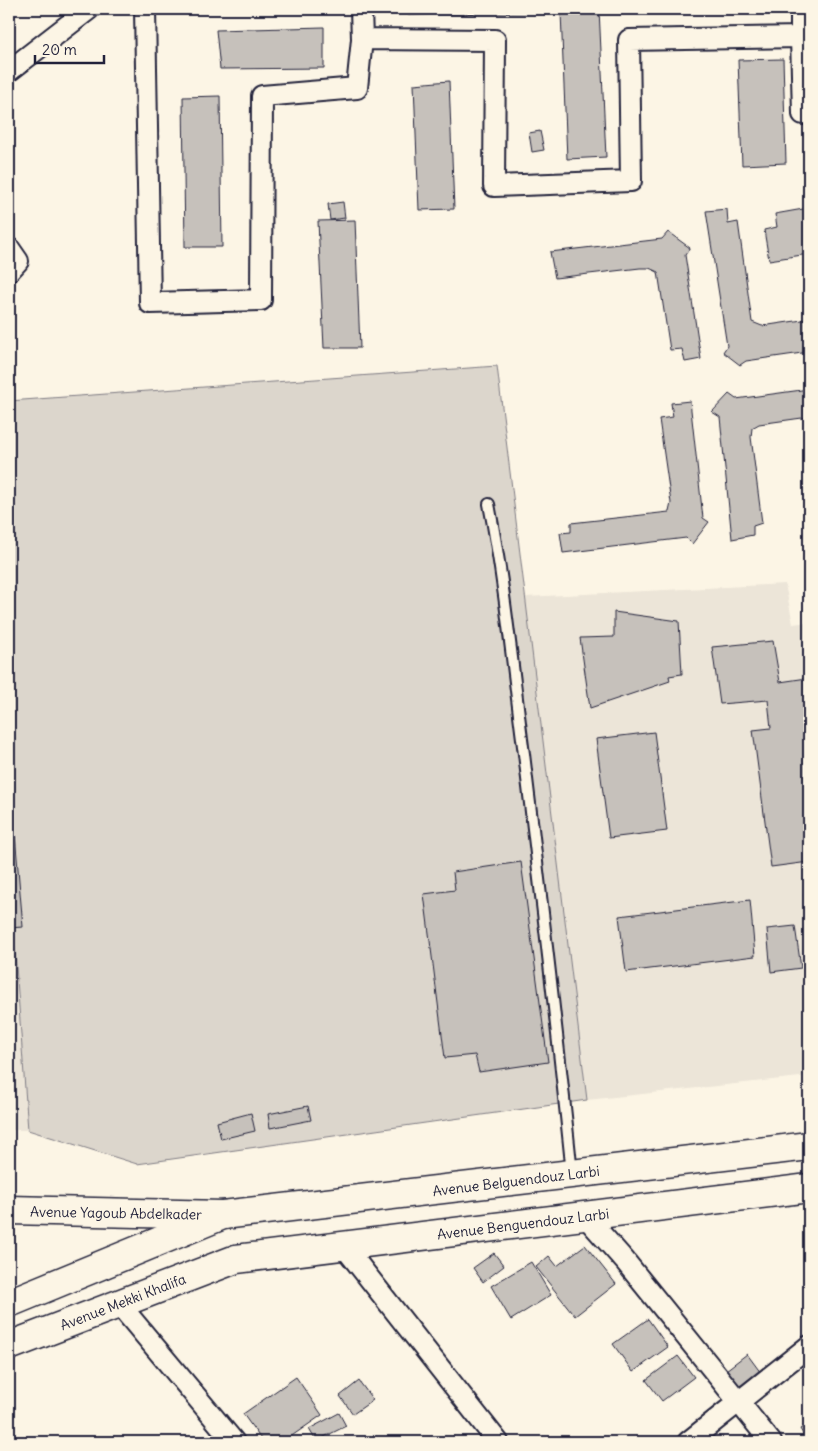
<svg xmlns="http://www.w3.org/2000/svg" width="818" height="1451" viewBox="0 0 818 1451" font-family="Delius,sans-serif">
	<style>
		.built { fill: #ece5d8 }
		.green { fill: #dcd6cc; stroke: #7f7c84 }
		.building { fill: #c6c1bb; stroke: #22223b }
		.lines { fill: none; stroke-linecap: round; stroke-linejoin: round }
		.lane-casing { stroke: #22223b; stroke-width: 14 }
		.street-casing { stroke: #22223b; stroke-width: 24 }
		.secondary-casing { stroke: #22223b; stroke-width: 31 }
		.primary-casing { stroke: #22223b; stroke-width: 31 }
		.lane { stroke: #fcf5e5; stroke-width: 10 }
		.street { stroke: #fcf5e5; stroke-width: 20 }
		.secondary { stroke: #fcf5e5; stroke-width: 28 }
		.primary { stroke: #fcf5e5; stroke-width: 28 }
		.labels { text-anchor: middle; stroke-width: 4.5; stroke-linejoin: round; paint-order: stroke }
		.street-label { font-size: 14px; fill: #22223b; stroke: #fcf5e5 }
	</style>
	<rect width="100%" height="100%" fill="#fcf5e5"/>
	<filter id="ink" filterUnits="userSpaceOnUse"><feTurbulence type="fractalNoise" baseFrequency=".02" numOctaves="2"/><feDisplacementMap in="SourceGraphic" scale="10" xChannelSelector="R" yChannelSelector="G"/><feConvolveMatrix kernelMatrix="1 2 1 2 8 2 1 2 1" color-interpolation-filters="sRGB"/></filter>
	<g filter="url(#ink)">
		<path class="built" d="M785 584 793 624 809 622V1076L587 1100 525 597Z
			M9 870 28 1130H9Z"/>
		<path class="green" d="M497 366 587 1100 137 1164 28 1130 9 870V401Z"/>
		<path class="building" d="M408 9H535V12L408 15Z
			M599 9 606 157 567 159 561 12Z
			M324 27V68L220 69 216 30Z
			M783 59 786 163 742 165 738 60Z
			M449 81 454 209 419 210 414 84Z
			M220 96 222 247H185L183 97Z
			M540 131 544 150 532 152 529 133Z
			M343 202 345 218 330 220 328 204Z
			M809 208V254L769 260 764 230 777 227 775 214Z
			M727 209 728 224 738 222 752 322 762 326 809 319V352L746 361 740 365 723 352 727 346 706 211Z
			M355 220 360 348H324L318 221Z
			M668 232 690 248 685 255 701 359 685 362 682 349 670 350 658 272 649 268H640L555 278 550 252 662 239Z
			M809 389V417L759 424 752 428 751 437 762 523 753 526V535L732 539 720 417 712 412 729 394 736 399Z
			M690 401 703 518 709 522 692 544 686 538 563 553 560 533 571 532V523L669 512 671 503 659 419 673 417 671 403Z
			M614 612 679 621 682 674 669 676 670 681 590 708 580 638 614 637Z
			M773 641 780 682 807 678 804 651 809 650V862L771 867 753 730 771 728 768 700 720 704 712 647Z
			M654 732 667 831 609 838 596 739Z
			M9 788H11L23 927 9 928Z
			M521 862 548 1062 479 1072 475 1055 445 1058 424 894 455 890 453 872Z
			M809 893V933L804 894Z
			M750 900 755 956 626 972 619 916Z
			M795 926 801 968 771 972 767 929Z
			M308 1106 311 1120 270 1128 268 1114Z
			M251 1113 255 1131 221 1139 217 1122Z
			M585 1245 616 1284 575 1316 536 1267 549 1256 557 1266Z
			M494 1253 504 1266 483 1282 473 1268Z
			M531 1262 551 1295 511 1320 491 1286Z
			M648 1319 668 1347 633 1372 613 1344Z
			M747 1354 761 1373 740 1389 726 1370Z
			M678 1356 694 1377 662 1401 646 1380Z
			M296 1377 322 1415 283 1442H263L243 1414Z
			M359 1381 373 1400 353 1414 340 1396Z
			M339 1413 346 1426 316 1441 309 1429Z
			M809 1423V1442H808L800 1429Z"/>
		<g class="lines">
			<defs>
				<path id="lane" d="M489 504C505 586 513 671 524 754 541 894 558 1034 572 1174"/>
				<path id="street" d="M145 9 150 303 261 300 262 96 357 88 362 39 361 9
					M801 37V9
					M362 39 495 40 494 186 631 181 629 40 801 37 803 114H809
					M9 71 89 9
					M9 248 18 261 9 271
					M586 1217 625 1261 771 1442
					M343 1245 498 1442
					M119 1304 234 1442
					M688 1442 809 1346"/>
				<path id="secondary" d="M9 1210 223 1215"/>
				<path id="primary" d="M9 1303 223 1215 809 1146
					M9 1346 236 1259 809 1188"/>
			</defs>
			<use href="#lane" class="lane-casing"/>
			<use href="#street" class="street-casing"/>
			<use href="#secondary" class="secondary-casing"/>
			<use href="#primary" class="primary-casing"/>
			<use href="#lane" class="lane"/>
			<use href="#street" class="street"/>
			<use href="#secondary" class="secondary"/>
			<use href="#primary" class="primary"/>
		</g>
	</g>
	<g class="labels">
		<g class="street-label">
			<text transform="translate(516 1181) rotate(-7)" y="5">Avenue Belguendouz Larbi</text>
			<text transform="translate(116 1213) rotate(1)" y="5">Avenue Yagoub Abdelkader</text>
			<text transform="translate(523 1224) rotate(-7)" y="5">Avenue Benguendouz Larbi</text>
			<text transform="translate(123 1302) rotate(-21)" y="5">Avenue Mekki Khalifa</text>
		</g>
	</g>
	<rect width="818" height="1451" fill="none" stroke="#fcf5e5" stroke-width="30"/>
	<rect x="15" y="15" width="788" height="1421" fill="none" stroke="#22223b" stroke-width="2" filter="url(#ink)"/>
	<path d="M35 55v8h69v-8" fill="none" stroke="#22223b" stroke-width="2.5"/>
	<text x="42" y="55" font-size="15" fill="#22223b" stroke="#fcf5e5" stroke-width="4" paint-order="stroke">20 m</text>
</svg>
